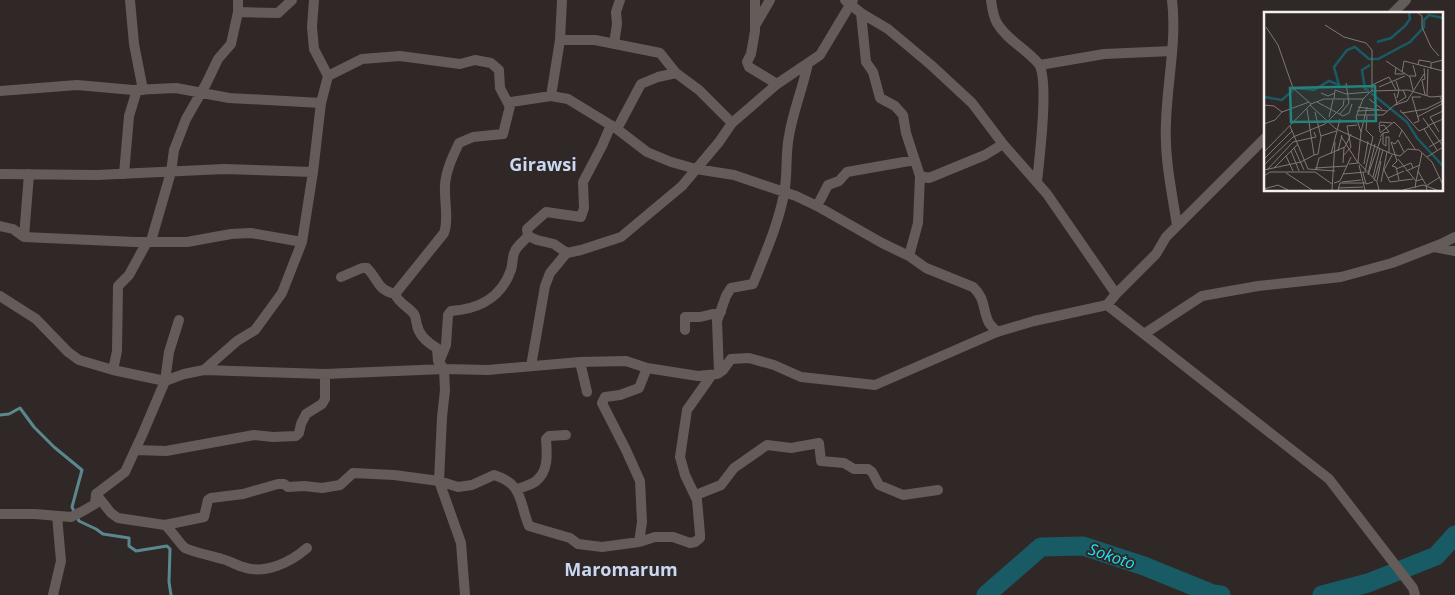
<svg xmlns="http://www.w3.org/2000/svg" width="1455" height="595" viewBox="0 0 1455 595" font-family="'Open Sans',sans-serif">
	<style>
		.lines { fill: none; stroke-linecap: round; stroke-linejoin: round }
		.stream { stroke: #5a888e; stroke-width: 3 }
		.river { stroke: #185b64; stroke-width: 19 }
		.minor { stroke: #645c59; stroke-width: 10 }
		.labels { text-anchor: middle; stroke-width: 4; stroke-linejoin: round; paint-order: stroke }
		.water-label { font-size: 16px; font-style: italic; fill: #1fe3f8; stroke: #2f2826 }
		.quarter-label { font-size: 18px; font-weight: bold; fill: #cbd8f3; stroke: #2f2826 }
		.inset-river { fill: none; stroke: #185b64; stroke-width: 2.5 }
		.inset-road { fill: none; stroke: #7e7876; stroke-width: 1 }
		.view { fill: #26827b; fill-opacity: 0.15; stroke: #26827b; stroke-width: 2.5 }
		.inset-edge { fill: none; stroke: #f5f0ef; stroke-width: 2.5 }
	</style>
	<rect width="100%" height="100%" fill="#2f2826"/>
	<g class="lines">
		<path class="stream" d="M0 415 9 414 20 408 34 427 54 447 82 470 72 507 79 521 96 529 103 534 129 538V546L136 551 167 546 170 549 169 582 171 595"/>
		<path class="river" d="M986 595 1041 547 1083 546 1144 566 1213 594 1221 595
			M1322 595 1368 583 1436 556 1455 535"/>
		<path class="minor" d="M130 0 134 44 143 90
			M755 0V31L751 54 747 62 749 67 777 84
			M845 0 861 13 888 29 931 65 972 103 1003 144 1047 194 1116 294
			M991 0C992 7 993 16 997 23 1006 39 1026 49 1038 63 1050 77 1039 161 1037 182
			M1172 0C1177 41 1167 82 1166 123 1164 157 1172 192 1177 226
			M238 12 278 13 292 0
			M861 13 866 62 873 72 880 98 895 106 903 115 906 133 920 176 918 223 909 256
			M1392 14 1406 0
			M756 24 770 0
			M560 40 562 0
			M614 44 617 24 616 12 620 0
			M1040 65 1104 54 1172 51
			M328 76 362 59 400 56 460 64 475 60 491 63 499 70 500 88 509 105
			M0 91 77 85 133 90 176 88 229 98 321 103
			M551 96 560 40H595L660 53 676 73
			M617 129 641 84 658 77 676 73 699 90 732 123
			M0 174 97 175 224 169 313 172
			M124 174 129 116 137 90
			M920 176 929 178 985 155 1003 144
			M817 206 828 185 839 181 847 172 915 160
			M0 226 13 229 24 237 135 242H187L231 234 251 233 302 242
			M528 236 537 240 554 244 567 253
			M24 237 29 174
			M151 241 171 172 174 150 186 119 206 84 218 59 231 44 238 12V0
			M147 242 129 275 118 286 117 351 113 370 165 381 169 352 179 320
			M1434 247 1455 251
			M341 277 362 268H367C379 280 376 289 395 294 399 304 408 306 414 314 416 317 416 322 417 325 419 336 428 343 437 348L438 361
			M395 294 444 233C449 220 444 199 445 185 446 170 453 156 459 143L473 137 503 134 511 102 551 96 568 99 617 129 647 152 671 162 696 169 734 175 796 196 817 206 882 243 909 256 926 268 973 287C986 299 982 309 989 323 991 326 995 329 997 332
			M0 296 36 319 68 352 79 360 113 370
			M1107 305 1329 479 1413 588 1415 595
			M685 330V317H700L721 312
			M1144 334 1202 296 1258 286 1341 277 1392 263 1441 244 1455 237
			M580 362 587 392
			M531 366 545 286 550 273 564 256 567 253 581 250 621 237 682 186 719 142 732 123 777 84 820 55 853 0
			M204 370 237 341 255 330 282 293 291 270 302 242 313 172 321 103 328 76 314 49 312 27 314 0
			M719 373 717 321 726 296 731 288 753 284C765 254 778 225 784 194 788 175 785 155 789 136 793 111 803 88 808 63
			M135 450 166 451 254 435 273 437 296 436 299 433 301 424 306 414 322 404 325 399V374
			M517 489C523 487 531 485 536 481 549 471 547 453 546 439L549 436 566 435
			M96 494 111 513 118 518 165 525 204 517 208 500 211 498 243 494 278 484H284L288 487 304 486 322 488 340 485 353 473 394 475 439 481 458 487 472 485 494 475C524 484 519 503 529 526L570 538 578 544 602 547 639 542 655 537H673L690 543 695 542 700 538V534L697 500 685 475 680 457 687 410 711 376
			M696 495 721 485 734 468 767 445 791 448 819 443 821 461 844 463 854 469H868L872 472 879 485 903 495 938 490
			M0 514H35L71 517 83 511 95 504 96 494 125 472 143 433 165 381 184 374 204 370 325 374 444 369 488 370 580 362 626 361 647 368 698 376 717 374 723 370 731 359 749 358 774 365 801 377 875 385 997 332 1034 321 1107 305 1116 294 1156 254 1166 237 1265 138
			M165 525C172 531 180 544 185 548 190 551 215 557 222 559 230 561 236 565 243 567 265 575 291 562 307 548
			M639 542 642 522 640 481 626 450 602 403 605 397 620 395 639 388 647 368
			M53 595 61 561 57 516
			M465 595 461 543 439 481 442 417 445 390 444 369 439 362 446 345 448 315 451 311C480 309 501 298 511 270 513 264 512 256 515 251 517 246 524 241 528 236L527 229 546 212 581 217 584 208 583 182 602 146 611 125"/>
	</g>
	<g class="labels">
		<g class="water-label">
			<text transform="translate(1112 556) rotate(19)" y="6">Sokoto</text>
		</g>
		<g class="quarter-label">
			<text x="543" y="171">Girawsi</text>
			<text x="621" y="576">Maromarum</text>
		</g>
	</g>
	<g transform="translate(1264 12)">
		<rect width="179" height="179" fill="#2f2826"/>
		<path class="inset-river" d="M113 30 127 26 141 14 146 7 145 1M105 78 101 77 98 58 106 53M107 81 143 110 153 126 179 154M0 85 18 88 31 76 50 78 65 69 75 73 70 55 83 38 91 35 105 47H114L146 30 160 15V8L165 3 179 6"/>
		<path class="inset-road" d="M154 1 158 4V15L167 35 175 44M61 13 80 25 102 31 108 38V79M2 15 14 33 29 76 47 92M122 49 146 65 149 78M154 53 155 48 167 50M132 56 131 62H140M160 56 161 67 158 68 161 83M167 57V51L179 48M138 60 140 49 179 59M145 64H152L149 53M132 69 135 78 133 86M108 73 125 65 132 78M115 75 141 64M57 81 64 84 71 81M163 84 164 57M70 87 71 78 82 82 105 80M99 87 92 105 97 120 94 150 113 170 115 178M105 87 118 97M53 90 79 104 85 101 88 92M133 91 142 85 139 78M0 93 10 94 18 100M46 93 72 117 128 142 136 144 144 137 155 138 168 150 179 173M131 93 143 89 160 62M94 95 123 99M43 97 50 143 54 142 57 125 51 100M136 98 138 101 162 97 178 89 176 85M93 99 115 98M139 101 155 119 164 115M76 102 85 91 82 71M93 103H119L133 91 130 81M65 105 69 88M153 105 178 92V88M159 106 179 134M150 111 155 109 148 85H157M0 112 11 108 18 100 45 90M115 113 116 110 128 111M26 114 44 157 71 159M163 114 179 107M160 117 173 138M97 120 103 95M116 120 115 114 120 113 125 120 119 121M175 120 166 105 179 99M116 121 130 110 138 118M57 124 72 119M77 124 94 151 85 152M116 125 119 121V132L122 134V125H125V141M135 125 138 118 151 137M165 135 179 127M30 136 40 158M27 139 35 159M74 139 78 123M0 140 47 92 60 87H99L107 79 144 78 167 85 179 84M158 141 152 169 159 167M67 142 76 107M80 143 87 135 83 114 93 113M128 143 120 158 126 170 149 167M22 144 29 159M163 145 179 135M0 147 28 119M134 147 152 169 151 176M79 151 80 135M100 152 104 129M0 153 29 125 61 112 79 94 80 88M95 153 101 178M10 156 34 132M51 156 83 154M132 157 147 151 149 156M0 158 37 150 50 143M3 158 29 130 52 125 50 120M52 158 55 146 81 135 87 122M101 159 109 125 102 118 103 104M142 159 156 153M154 159 162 173M22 161 48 178M99 161 102 172 109 170M79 162 102 160M104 162 111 132M104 163 117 126M0 164 6 160H51L68 172M109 165 116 136M124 166 140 159M135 168 132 155 128 154 133 149 127 130 131 132 134 128 140 140M110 169 119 138M113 169 117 149M78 170 97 168M117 170 123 140M70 171 76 169 87 145M74 176 99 175M0 177 14 173 24 178M68 178 71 130M74 178 76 171H101M139 178 159 173 173 178M163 178 162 174 176 165"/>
		<path class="view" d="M111 74 112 109 27 110 26 76Z"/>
		<rect width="179" height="179" class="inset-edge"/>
	</g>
</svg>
